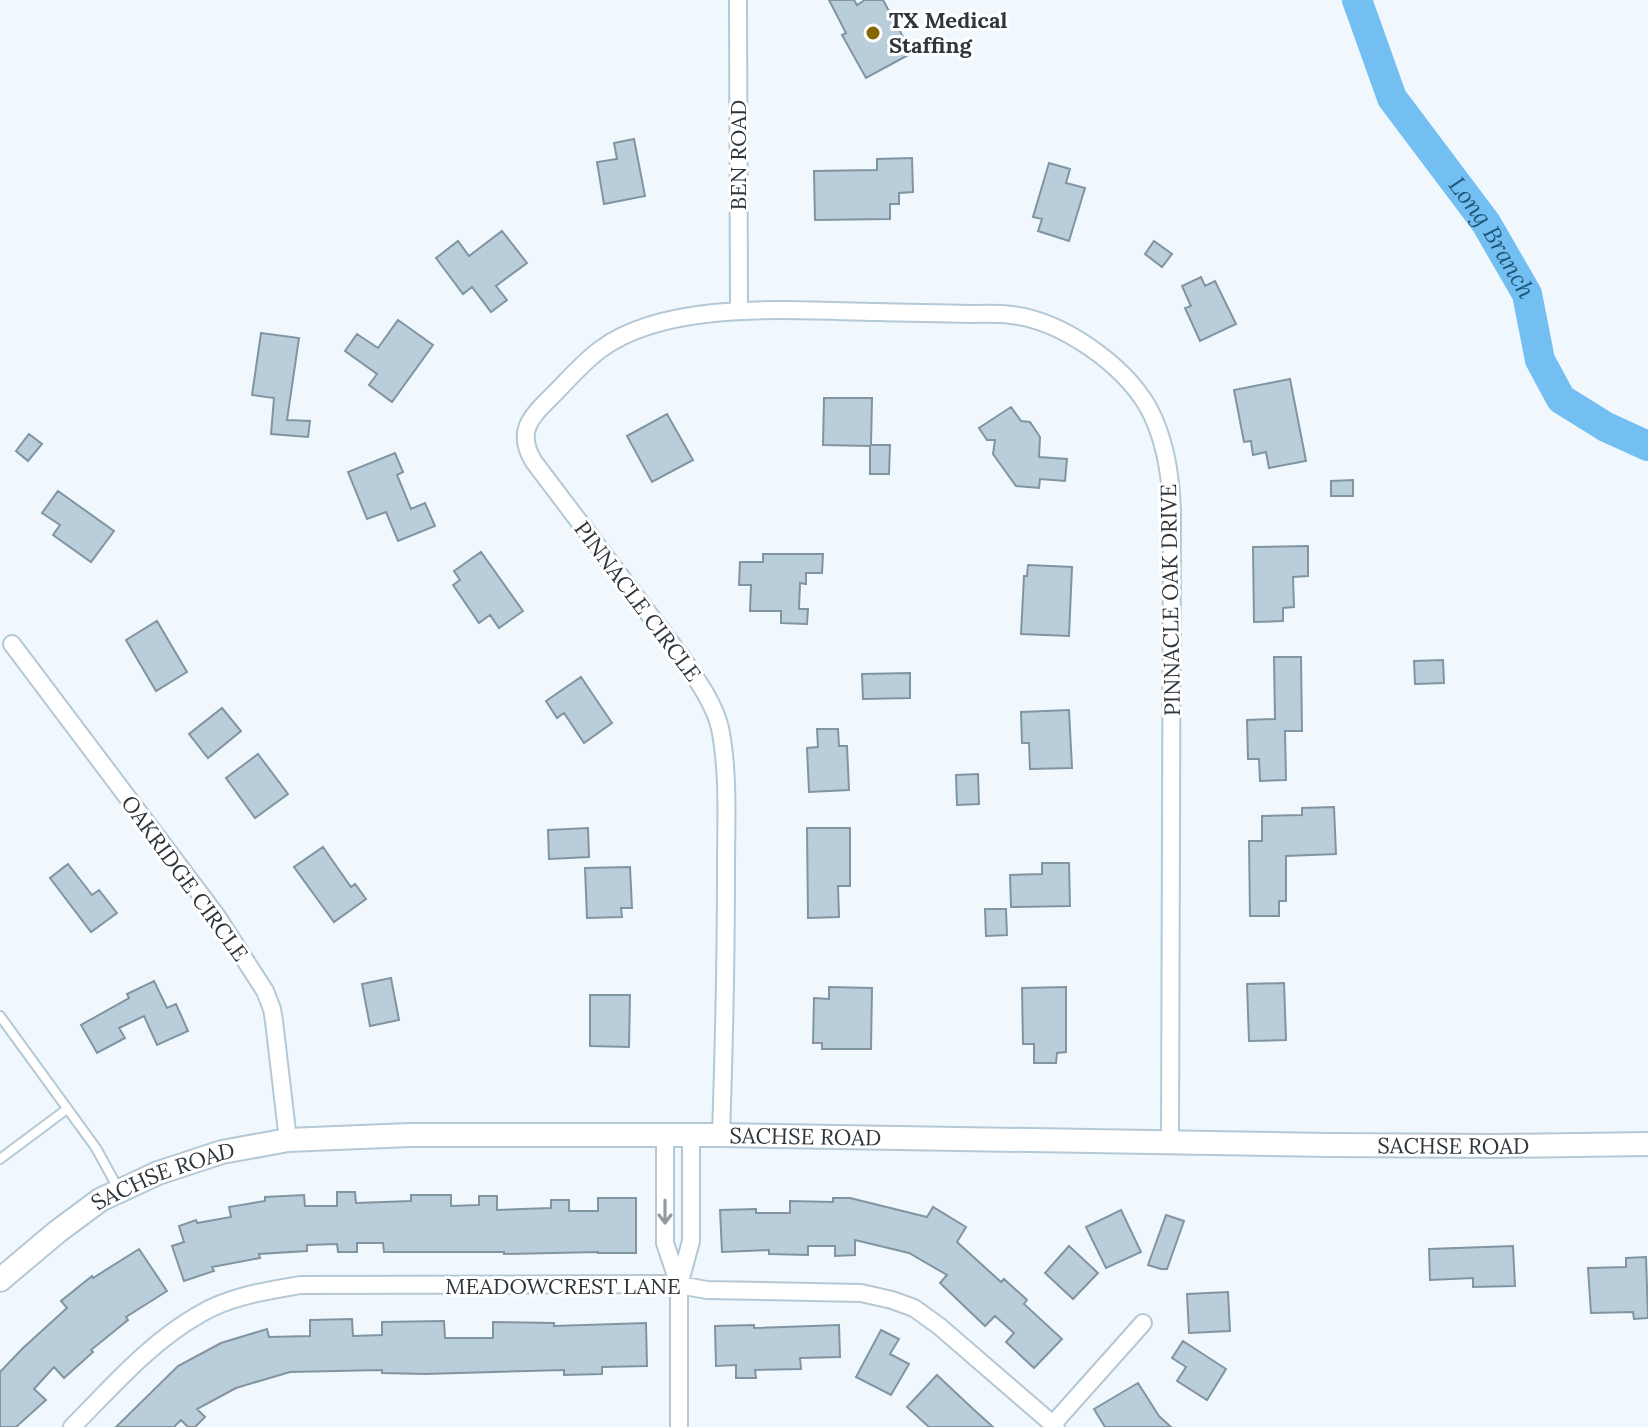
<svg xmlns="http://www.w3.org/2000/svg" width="1648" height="1427" viewBox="0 0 1648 1427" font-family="Lora,serif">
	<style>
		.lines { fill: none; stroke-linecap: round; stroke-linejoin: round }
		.river { stroke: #73bff1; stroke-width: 30 }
		.building { fill: #b9cddb; stroke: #8194a2; stroke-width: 2 }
		.lane-casing { stroke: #b4c8d6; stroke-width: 12 }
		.street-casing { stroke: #b4c8d6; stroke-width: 20 }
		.secondary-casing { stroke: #b4c8d6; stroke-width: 26 }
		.lane { stroke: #fff; stroke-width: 8 }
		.street { stroke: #fff; stroke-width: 16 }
		.secondary { stroke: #fff; stroke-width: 22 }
		.oneway { stroke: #969a9d }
		.poi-dot { fill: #876601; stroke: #fff; stroke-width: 3 }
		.labels { text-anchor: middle; stroke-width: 6; stroke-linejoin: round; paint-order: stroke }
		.poi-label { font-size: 22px; font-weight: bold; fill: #2e353b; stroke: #fff; text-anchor: start }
		.street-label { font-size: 22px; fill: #2e353b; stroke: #fff }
		.water-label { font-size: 24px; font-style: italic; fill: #1e5778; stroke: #fff }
	</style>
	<rect width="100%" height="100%" fill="#f0f8fe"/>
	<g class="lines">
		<path class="river" id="s1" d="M1357 0 1392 98 1486 223 1527 294 1540 360 1561 399 1606 427 1648 446"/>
	</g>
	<path class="building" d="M829 0H854L857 5 865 0H883L912 53 866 78 842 35 846 33Z
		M634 139 645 196 604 204 597 162 617 159 614 143Z
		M912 158 913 192 899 193V204H890V219L815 220 814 171 877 170V159Z
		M1049 163 1070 169 1066 183 1085 188 1069 241 1038 231 1042 219 1033 217Z
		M502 231 527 263 496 286 507 300 491 312 472 287 463 294 436 258 458 241 469 256Z
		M1154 241 1172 254 1162 267 1145 254Z
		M1201 277 1205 286 1215 281 1236 324 1200 341 1185 308 1191 306 1182 286Z
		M398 320 433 345 392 402 369 385 377 374 345 351 357 334 378 348Z
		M261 333 299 338 287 420 310 421 308 437 271 434 274 398 252 395Z
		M1290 379 1306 461 1269 468 1266 452 1253 455 1251 441 1244 442 1234 390Z
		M824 398H872L871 445H890L889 474H870V446L823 445Z
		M1011 407 1021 421 1030 422 1040 437 1039 457 1067 459 1065 481 1040 479 1039 488 1016 486 993 454 995 440H987L979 428Z
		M667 414 693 460 652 482 627 436Z
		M29 434 42 444 28 461 16 451Z
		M395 453 403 472 397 475 411 509 425 503 435 526 398 541 386 512 367 519 348 472Z
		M1353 480V496H1331V481Z
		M58 491 114 531 91 562 53 535 60 525 42 513Z
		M1308 546V576L1293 577 1294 607 1283 608V621L1254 622 1253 547Z
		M481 552 523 611 499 628 490 615 479 623 453 585 460 580 454 571Z
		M763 554H823L822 573H806V584L800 583 799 609H808L807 624 781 623V611H750L751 585H739L740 562H763Z
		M1028 565 1072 567 1069 636 1021 634 1024 576H1027Z
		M157 621 187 672 156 691 126 640Z
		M1274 657H1301L1302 731H1285L1286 780 1260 781 1259 759H1248L1247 720 1275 719Z
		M1443 660 1444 683 1415 684 1414 661Z
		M910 673V698L863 699 862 674Z
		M581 677 612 723 584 743 564 713 557 718 546 701Z
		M222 708 241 731 208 758 189 734Z
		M1069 710 1072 768 1030 769 1029 743H1022L1021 712Z
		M817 729H838L839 746H847L849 790 809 792 807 748 818 747Z
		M258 754 288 794 255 818 226 778Z
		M978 774 979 804 957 805 956 775Z
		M1334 807 1336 854 1286 856V901H1279V916H1250L1249 841H1262V816L1302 815V808Z
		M588 828 589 857 549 859 548 830Z
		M807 828H850V886H838L839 917 808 918Z
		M323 847 351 887 355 884 366 899 334 922 294 867Z
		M1042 863H1069L1070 906 1011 907 1010 875 1042 874Z
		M68 864 92 895 99 890 117 913 91 932 50 878Z
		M630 867 632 908H621L622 917 587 918 585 868Z
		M985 909H1006L1007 935 986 936Z
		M391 978 399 1020 370 1026 362 984Z
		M154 981 167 1008 176 1004 188 1031 157 1045 144 1016 119 1028 125 1038 97 1053 81 1025 129 998 127 994Z
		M1284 983 1286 1040 1249 1041 1247 984Z
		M829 987 872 988 871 1049H822V1043H813L814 998 829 999Z
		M1066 987V1052L1057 1053 1056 1063H1034V1044H1023L1022 988Z
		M590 995H630L629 1047 590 1046Z
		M337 1192H355L356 1203 411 1201V1195H451V1206L479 1205V1196H497V1210L551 1208V1200H569V1211H598V1198H636V1253H598V1252L504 1254V1252H384L383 1243H357V1252H338L337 1244 307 1245V1251L259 1254 260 1258 212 1267 214 1271 184 1281 172 1246 184 1242 179 1226 196 1220 197 1223 231 1217 229 1207 265 1201V1197L304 1195 305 1206H337Z
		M833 1198H850L927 1217 933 1207 966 1227 957 1242 1001 1282 1004 1279 1027 1300 1024 1304 1062 1339 1034 1368 1006 1342 1014 1333 995 1316 985 1326 940 1283 947 1275 909 1253 855 1240V1255L835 1256V1246H808V1255L769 1254V1250L722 1252 720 1210 756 1209V1213H790V1201L833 1202Z
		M1121 1210 1141 1252 1106 1268 1086 1227Z
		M1166 1215 1184 1221 1167 1269H1161L1148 1265Z
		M1069 1246 1098 1273 1073 1299 1045 1273Z
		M1513 1246 1515 1286 1473 1287V1278L1430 1280 1429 1249Z
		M139 1249 167 1291 126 1317 128 1320 91 1350 93 1352 64 1378 54 1367 34 1389 46 1400 16 1427H0V1372L23 1348 67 1308 61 1301 92 1276 93 1278Z
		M1646 1257 1648 1318 1634 1319 1633 1312 1591 1313 1588 1268 1626 1267V1258Z
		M1228 1292 1230 1331 1189 1333 1187 1294Z
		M352 1319 353 1336 382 1335V1322L444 1321 445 1338H493V1322L554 1323V1326L646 1323 647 1366 602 1367V1374L564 1375V1370L425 1374 382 1373V1370L290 1372 236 1388 197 1409 205 1417 195 1427H188L181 1420 174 1427H116L178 1366 221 1343 267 1329 269 1337 310 1336V1320Z
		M754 1325V1328L839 1325 840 1357 800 1358 801 1369 755 1370 756 1378H736V1365L716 1366 715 1326Z
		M881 1330 899 1339 890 1354 909 1364 891 1395 856 1377Z
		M1183 1341 1226 1369 1207 1400 1177 1381 1186 1367 1172 1358Z
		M937 1375 972 1408 993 1427H929L907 1407Z
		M1138 1383 1159 1416 1171 1427H1105L1094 1409Z"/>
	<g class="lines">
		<defs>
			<path id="lane" d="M0 1016 96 1148 119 1190
				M0 1159 67 1109"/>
			<path id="street" d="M738 0 739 310
				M12 644 216 915 265 991 272 1009 274 1021 288 1140
				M721 1135C724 1046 726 957 726 868 726 822 729 773 720 728 714 703 697 680 683 659L534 462C515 431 531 417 553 395 568 380 583 362 601 349 669 299 797 311 878 312 908 313 939 313 969 314 983 314 998 313 1011 315 1061 320 1123 364 1148 407 1165 438 1171 477 1172 512L1170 1143
				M665 1136V1243L679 1285
				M1053 1424 1143 1323
				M72 1427C112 1387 150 1342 200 1314 230 1296 266 1291 300 1285L659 1284 679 1285 707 1290 861 1293 892 1300 914 1308 939 1326 1056 1427
				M679 1427V1285L691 1241V1136"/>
			<g id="secondary">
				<path id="s2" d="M0 1280 57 1232 100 1200 158 1173 222 1152 288 1140 410 1135H721L1329 1145 1497 1146 1648 1144"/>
			</g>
		</defs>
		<use href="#lane" class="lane-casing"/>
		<use href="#street" class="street-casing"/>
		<use href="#secondary" class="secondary-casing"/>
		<use href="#lane" class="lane"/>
		<use href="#street" class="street"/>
		<use href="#secondary" class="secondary"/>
	</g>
	<defs><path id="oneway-shaft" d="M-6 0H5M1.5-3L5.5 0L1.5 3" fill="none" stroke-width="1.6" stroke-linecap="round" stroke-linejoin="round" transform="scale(2)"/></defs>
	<use class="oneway" href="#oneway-shaft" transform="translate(665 1212) rotate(90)"/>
	<circle class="poi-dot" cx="873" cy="33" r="8"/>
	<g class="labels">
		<g class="poi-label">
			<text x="889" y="28">TX Medical<tspan x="889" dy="25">Staffing</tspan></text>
		</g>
		<g class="street-label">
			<text transform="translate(738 155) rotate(-90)" y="8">BEN ROAD</text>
			<text transform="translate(1170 600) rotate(-91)" y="8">PINNACLE OAK DRIVE</text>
			<text transform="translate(638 601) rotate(53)" y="8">PINNACLE CIRCLE</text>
			<text transform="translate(185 878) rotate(54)" y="8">OAKRIDGE CIRCLE</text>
			<text dy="8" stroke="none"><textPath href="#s2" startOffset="844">SACHSE ROAD</textPath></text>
			<text dy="8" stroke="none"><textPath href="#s2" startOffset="1492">SACHSE ROAD</textPath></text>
			<text dy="8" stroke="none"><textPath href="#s2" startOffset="196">SACHSE ROAD</textPath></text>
			<text x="563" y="1294">MEADOWCREST LANE</text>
		</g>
		<g class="water-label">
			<text dy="8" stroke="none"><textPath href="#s1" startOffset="276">Long Branch</textPath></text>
		</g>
	</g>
</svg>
